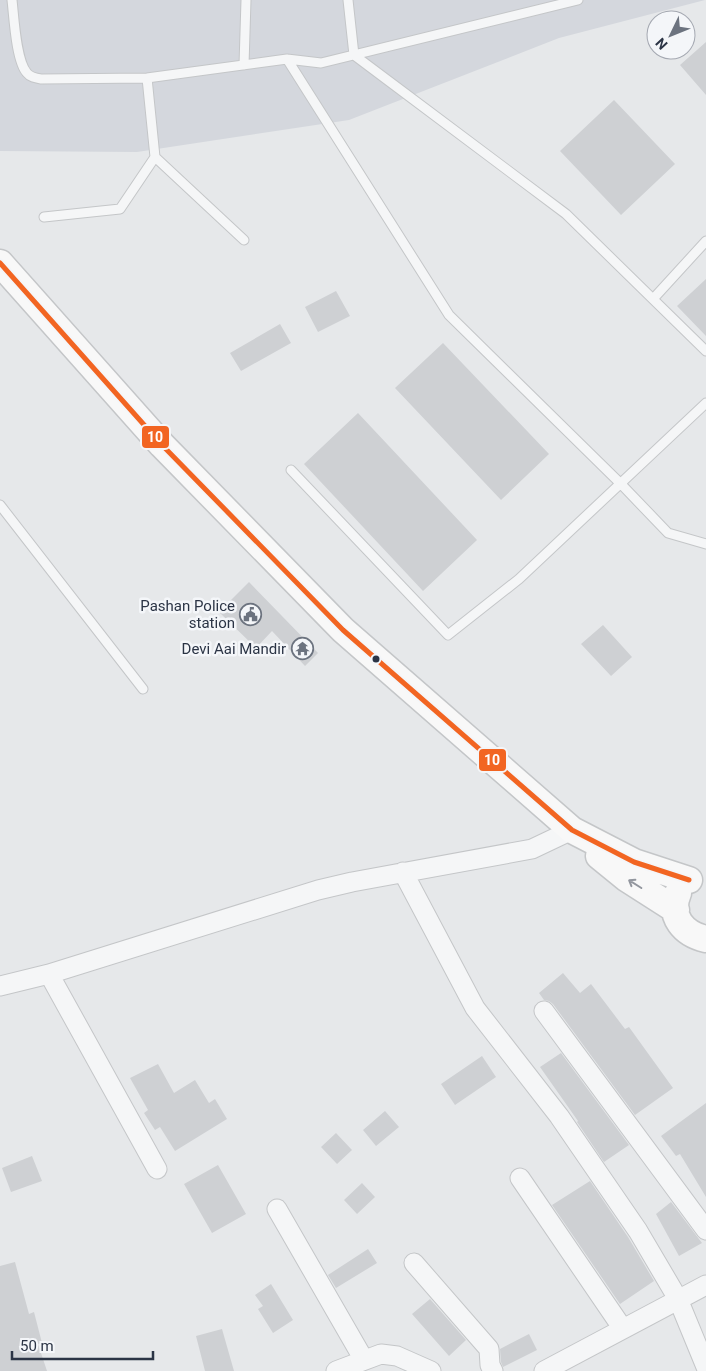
<svg xmlns="http://www.w3.org/2000/svg" width="706" height="1371" viewBox="0 0 706 1371" font-family="Roboto,sans-serif">
	<style>
		.built { fill: #d4d7dd }
		.building { fill: #ced0d3 }
		.lines { fill: none; stroke-linecap: round; stroke-linejoin: round }
		.service-casing { stroke: #c4c6c8; stroke-width: 11 }
		.minor-casing { stroke: #c4c6c8; stroke-width: 21 }
		.secondary-casing { stroke: #c4c6c8; stroke-width: 29 }
		.service { stroke: #f5f6f7; stroke-width: 9 }
		.minor { stroke: #f5f6f7; stroke-width: 19 }
		.secondary { stroke: #f8f8f8; stroke-width: 26 }
		.bus-1-casing { stroke: #f4f6f9; stroke-width: 9 }
		.bus-1 { stroke: #f26522; stroke-width: 5 }
		.oneway { stroke: #92969e }
		.bus-dot { fill: #2b3445; stroke: #f4f6f9; stroke-width: 2 }
		.labels { text-anchor: middle; stroke-width: 5; stroke-linejoin: round; paint-order: stroke }
		.poi-label { font-size: 15px; fill: #2b3445; stroke: #f4f6f9; text-anchor: end }
		.line-badge { stroke: #f4f6f9; stroke-width: 2 }
		.badge-label { font-size: 14px; text-anchor: middle; font-weight: bold; fill: #fff }
	</style>
	<rect width="100%" height="100%" fill="#e6e8ea"/>
	<path class="built" d="M0 0H705L559 38 349 120 137 152 0 151Z"/>
	<path class="building" d="M706 42V95L680 65Z
		M614 100 675 164 621 215 560 151Z
		M706 279V336L677 306Z
		M336 291 350 316 318 332 305 307Z
		M280 324 291 343 241 371 230 353Z
		M443 343 549 454 501 500 395 388Z
		M358 413 477 540 423 591 304 464Z
		M249 582 318 653 305 666 272 631 256 648 219 612Z
		M603 625 632 657 611 676 581 644Z
		M563 973 580 993 591 984 625 1029 629 1027 673 1088 635 1115 553 1004 549 1001 544 1000 539 993Z
		M561 1053 629 1145 604 1162 577 1122 578 1121 540 1067Z
		M482 1056 496 1077 455 1105 441 1084Z
		M158 1064 174 1093 195 1080 209 1103 215 1099 227 1119 175 1151 160 1127 155 1130 144 1113 148 1110 130 1078Z
		M706 1103V1197L680 1154 676 1156 661 1136Z
		M385 1111 399 1127 376 1146 363 1130Z
		M336 1133 352 1150 337 1164 321 1147Z
		M32 1156 42 1181 11 1192 2 1168Z
		M218 1165 246 1214 212 1233 184 1184Z
		M590 1181 628 1237 654 1281 620 1304 552 1205Z
		M362 1183 375 1197 357 1214 344 1200Z
		M671 1202 702 1243 679 1256 656 1214Z
		M368 1249 377 1263 336 1288 328 1275Z
		M15 1262 29 1314 34 1312 42 1343 38 1344 47 1371H0V1266Z
		M271 1284 293 1320 273 1333 258 1309 263 1306 255 1295Z
		M430 1299 466 1340 449 1356 412 1314Z
		M222 1329 234 1371H205L196 1336Z
		M529 1334 537 1350 503 1367 501 1362 500 1349Z"/>
	<g class="lines">
		<defs>
			<path id="service" d="M12 0C14 17 16 61 27 73 30 77 35 78 41 79L147 78 287 59 321 63 578 0
				M348 0 354 55 566 214 706 351
				M287 59 449 315 621 484 668 533 706 544
				M244 65 246 0
				M155 157 244 240
				M44 217 120 209 155 157 147 78
				M653 299 706 241
				M291 470 448 635 519 579 706 403
				M0 505 143 689"/>
			<path id="minor" d="M403 872 475 1008 559 1116 638 1231 678 1299 706 1367
				M49 974 157 1169
				M0 986 49 974 318 890 352 882 532 849 572 830
				M544 1011 706 1230
				M520 1178 623 1329
				M277 1209 364 1360
				M414 1263 489 1349 490 1365 493 1371
				M336 1371 381 1354 397 1356 431 1371
				M544 1371 706 1285"/>
			<path id="secondary" d="M0 263 162 445 343 630 572 830 634 862 689 880
				M599 856 626 878 676 910
				M678 893C668 917 684 934 706 939"/>
		</defs>
		<use href="#service" class="service-casing"/>
		<use href="#minor" class="minor-casing"/>
		<use href="#secondary" class="secondary-casing"/>
		<use href="#service" class="service"/>
		<use href="#minor" class="minor"/>
		<use href="#secondary" class="secondary"/>
		<defs>
			<path id="bus-1" d="M0 263 162 445 343 630 572 830 634 862 689 880"/>
		</defs>
		<use href="#bus-1" class="bus-1-casing"/>
		<use href="#bus-1" class="bus-1"/>
	</g>
	<defs><path id="oneway-shaft" d="M-6 0H5M1.5-3L5.5 0L1.5 3" fill="none" stroke-width="1.6" stroke-linecap="round" stroke-linejoin="round" transform="scale(1.25)"/></defs>
	<use class="oneway" href="#oneway-shaft" transform="translate(635 884) rotate(-148)"/>
	<defs>
		<symbol id="civic-ring" viewBox="-11 -11 22 22"><circle r="9.5" fill="#f4f6f9" stroke="#6c737f" stroke-width="1.5"/><path d="M-.6-6.5H3V-4.5H.6V-3L4-1V1h2V6H-6V1h2V-1L-.6-3ZM-1.2 2.5V6h2.4V2.5Z" fill="#6c737f"/></symbol>
		<symbol id="temple-ring" viewBox="-11 -11 22 22"><circle r="9.5" fill="#f4f6f9" stroke="#6c737f" stroke-width="1.5"/><path d="M0-6L5-2H3V0L6.5 2.5H4V6H1.5V3h-3V6H-4V2.5H-6.5L-3 0V-2H-5Z" fill="#6c737f"/></symbol>
	</defs>
	<g fill-rule="evenodd">
		<use href="#civic-ring" x="238" y="602" width="25" height="25"/>
		<use href="#temple-ring" x="290" y="636" width="25" height="25"/>
	</g>
	<circle class="bus-dot" cx="376" cy="659" r="4.5"/>
	<g class="labels">
		<g class="poi-label">
			<text x="235" y="611">Pashan Police<tspan x="235" dy="17">station</tspan></text>
			<text x="286" y="654">Devi Aai Mandir</text>
		</g>
	</g>
	<g class="line-badge">
		<rect x="141" y="425" width="29" height="24" rx="5" fill="#f26522"/>
		<rect x="478" y="748" width="29" height="24" rx="5" fill="#f26522"/>
	</g>
	<g class="badge-label">
		<text x="155" y="442">10</text>
		<text x="492" y="765">10</text>
	</g>
	<g transform="translate(671 35) rotate(227)"><circle r="24" fill="#f4f6f9" stroke="#a4a8b1"/>
	<path d="M0-4L9 19L0 12L-9 19Z" fill="#6c737f"/>
	<text y="-8" font-size="14" font-weight="bold" text-anchor="middle" fill="#2b3445">N</text>
	</g>
	<path d="M12 1351v8h141v-8" fill="none" stroke="#2b3445" stroke-width="2.5"/>
	<text x="20" y="1351" font-size="15" fill="#2b3445" stroke="#f4f6f9" stroke-width="4" paint-order="stroke">50 m</text>
</svg>
